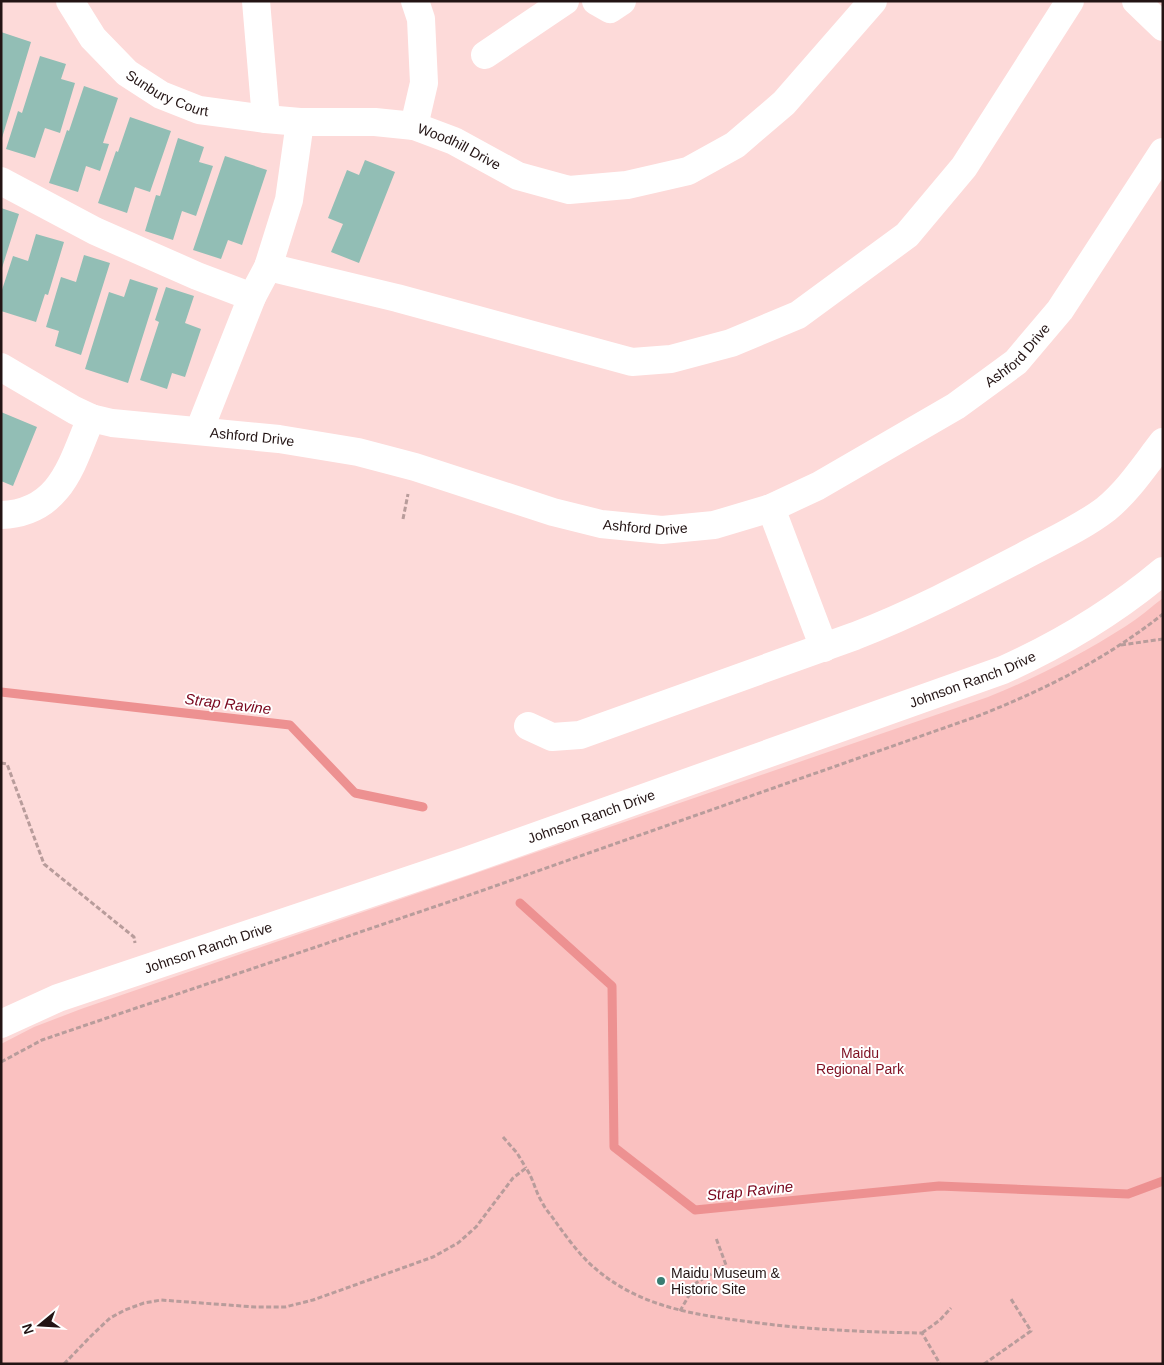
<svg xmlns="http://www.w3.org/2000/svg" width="1164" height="1365" viewBox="0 0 1164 1365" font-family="Helvetica,sans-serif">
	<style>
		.green { fill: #fac1c0 }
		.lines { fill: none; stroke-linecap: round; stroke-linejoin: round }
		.stream { stroke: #ed9191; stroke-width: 9 }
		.building { fill: #92beb5 }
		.path { stroke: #b89c9b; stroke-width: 3; stroke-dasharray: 5 2.5; stroke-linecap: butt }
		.minor { stroke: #fff; stroke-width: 28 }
		.poi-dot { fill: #387d72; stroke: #fff; stroke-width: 2 }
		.labels { text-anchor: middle; stroke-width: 4; stroke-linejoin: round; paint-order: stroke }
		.street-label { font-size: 14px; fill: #231414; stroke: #fff }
		.park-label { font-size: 14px; fill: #7f1022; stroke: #fff }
		.poi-label { font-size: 14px; fill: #231414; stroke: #fff; text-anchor: start }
		.water-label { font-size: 15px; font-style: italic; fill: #78061d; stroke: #fff }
	</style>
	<rect width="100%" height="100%" fill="#fddad9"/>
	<path class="green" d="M1163 598V1364H1V1044L34 1027 81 1009 988 697C1036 678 1082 654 1126 626 1139 618 1151 607 1163 598Z"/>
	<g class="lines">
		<path class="stream" d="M1 692 290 725 355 793 423 807
			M520 903 612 986 614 1147 695 1210 939 1186 1128 1194 1163 1181"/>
	</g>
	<path class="building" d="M1 32 31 42 2 138H1Z
		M40 56 66 64 61 79 75 83 60 133 45 128 35 158 6 149 18 111 22 113Z
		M84 86 118 98 103 143 109 144 100 171 86 166 78 192 49 183 67 130 69 131Z
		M130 117 171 131 150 192 135 187 127 213 98 203 116 151 118 152Z
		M178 138 204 147 199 162 213 166 196 216 182 211 173 240 145 231 156 195 160 196Z
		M225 156 267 170 242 245 228 240 221 259 193 250Z
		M365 160 395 172 359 263 331 252 343 224 328 218 347 170 359 175Z
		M1 208 19 214 2 268H1Z
		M36 234 64 242 48 295 45 294 36 322 1 311V293L13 256 28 261Z
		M84 255 110 263 81 355 55 346 59 331 46 327 61 277 76 282Z
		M130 279 158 288 128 383 85 369 109 292 124 297Z
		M166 287 194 296 185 323 201 329 185 377 172 373 167 389 140 380 159 322 155 320Z
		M1 412 37 427 13 486 1 481Z"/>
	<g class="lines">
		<path class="path" d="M403 519 408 494
			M1121 645 1163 639
			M1 763 7 764 44 864 134 937 135 943
			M1 1062 42 1040 478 892 978 716C1046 689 1106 659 1163 614
			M503 1137 517 1153 526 1168
			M680 1311 696 1283 726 1265 716 1238
			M922 1333 940 1320 951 1308
			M64 1364 91 1336 110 1318 125 1310 144 1303 161 1300 255 1307H285L313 1300 433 1257 458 1243 476 1227 513 1178 526 1168C534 1180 535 1191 542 1202 545 1209 551 1215 555 1221 565 1235 576 1250 588 1262 636 1308 696 1315 759 1323 813 1330 867 1332 922 1333L940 1364
			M984 1364 1031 1331 1011 1299"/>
		<g class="minor">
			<path id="s1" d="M70 1 93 38 127 73 161 95 199 110 266 119 300 122"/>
			<path d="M256 1 266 119"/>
			<path d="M596 1 610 9 622 1"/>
			<path d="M1136 1 1163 27"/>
			<path d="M485 55 565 1"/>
			<path d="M414 126 424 83 421 19 415 1"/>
			<path d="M1 181 95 231 197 276 252 297"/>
			<path d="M268 267 397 298 632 362 671 359 731 343 798 315 907 235 964 167 1070 1"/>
			<path id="s2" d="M1 367 74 410 91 418 112 423 279 439 358 452 415 467 553 512 601 524 662 530 714 525 771 508 818 486 956 406 1016 362 1060 310 1163 152"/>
			<path id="s3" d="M199 431 252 297 268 267 289 200 300 122H375L414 126 454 141 518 176 569 190 627 185 688 171 735 145 784 103 873 1"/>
			<path d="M771 508 824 648"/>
			<path d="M1 515C61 513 72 463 91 418"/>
			<path d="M528 726 552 737 580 735 855 636C912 614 966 586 1020 558 1049 542 1080 529 1106 509 1129 490 1145 465 1163 442"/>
			<path id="s4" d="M1 1024 58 998 466 861 1003 670C1061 644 1114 612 1163 571"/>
		</g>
	</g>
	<circle class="poi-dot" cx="661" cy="1281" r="5"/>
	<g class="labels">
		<g class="street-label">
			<text dy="5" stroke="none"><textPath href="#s1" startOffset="138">Sunbury Court</textPath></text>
			<text dy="5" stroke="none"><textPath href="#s3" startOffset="491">Woodhill Drive</textPath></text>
			<text dy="5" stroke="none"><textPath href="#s2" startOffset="1091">Ashford Drive</textPath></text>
			<text dy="5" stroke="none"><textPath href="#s2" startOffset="266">Ashford Drive</textPath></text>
			<text dy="5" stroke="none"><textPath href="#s2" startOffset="671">Ashford Drive</textPath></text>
			<text dy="5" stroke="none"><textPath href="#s4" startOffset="1031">Johnson Ranch Drive</textPath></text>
			<text dy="5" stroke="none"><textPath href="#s4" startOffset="626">Johnson Ranch Drive</textPath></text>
			<text dy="5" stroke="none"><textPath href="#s4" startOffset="221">Johnson Ranch Drive</textPath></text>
		</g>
		<g class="park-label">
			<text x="860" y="1058">Maidu<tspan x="860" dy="16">Regional Park</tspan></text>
		</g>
		<g class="poi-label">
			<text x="671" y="1278">Maidu Museum &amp;<tspan x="671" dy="16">Historic Site</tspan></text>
		</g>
		<g class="water-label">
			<text transform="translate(228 704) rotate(7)" y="5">Strap Ravine</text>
			<text transform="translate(750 1191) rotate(-6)" y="5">Strap Ravine</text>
		</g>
	</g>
	<rect width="1164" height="1365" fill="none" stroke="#231414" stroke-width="5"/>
	<g transform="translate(40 1325) rotate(252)" stroke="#ffffff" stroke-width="4" paint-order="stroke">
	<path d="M0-4L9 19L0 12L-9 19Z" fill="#231414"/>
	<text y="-8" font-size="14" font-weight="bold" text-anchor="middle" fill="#231414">N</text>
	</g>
</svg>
